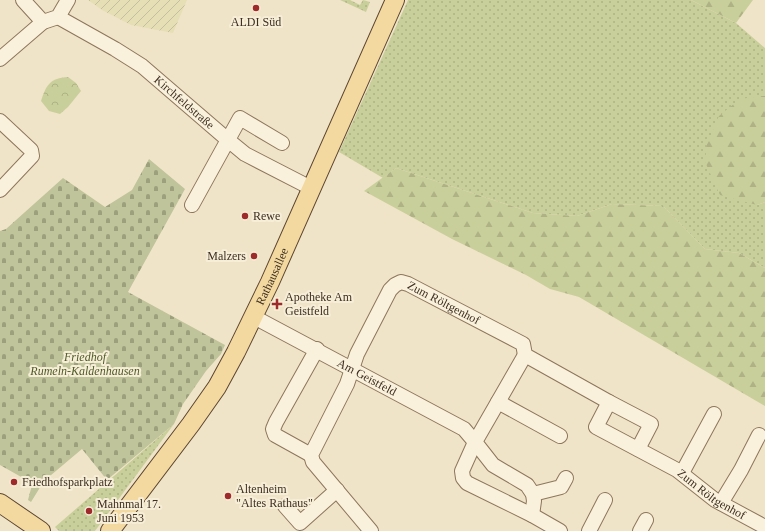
<svg xmlns="http://www.w3.org/2000/svg" width="765" height="531" viewBox="0 0 765 531" font-family="'Times New Roman',serif">
	<style>
		.farmland { fill: url(#farmland-furrows) }
		.grass { fill: url(#grass-dots) }
		.forest { fill: url(#forest-firs) }
		.cemetery { fill: url(#cemetery-stones) }
		.park { fill: url(#park-crowns) }
		.lines { fill: none; stroke-linecap: round; stroke-linejoin: round }
		.minor-casing { stroke: #8d765c; stroke-width: 16 }
		.major-casing { stroke: #5b4430; stroke-width: 20 }
		.minor { stroke: #faf1dc; stroke-width: 14 }
		.major { stroke: #f3d9a0; stroke-width: 18 }
		.poi-dot { fill: #9e2a2b; stroke: #f7eed8; stroke-width: 1.5 }
		.labels { text-anchor: middle; stroke-width: 4; stroke-linejoin: round; paint-order: stroke }
		.poi-label { font-size: 12px; fill: #3d2e20; stroke: #f7eed8; text-anchor: start }
		.street-label { font-size: 12px; fill: #3d2e20; stroke: #f7eed8 }
		.park-label { font-size: 12px; font-style: italic; fill: #4d5a26; stroke: #f7eed8 }
	</style>
	<defs>
		<pattern id="farmland-furrows" width="10" height="10" patternUnits="userSpaceOnUse"><rect width="10" height="10" fill="#e6deb5"/><path d="M-1 1l2-2M0 10L10 0M9 11l2-2" fill="none" stroke="#c6bf9b"/></pattern>
		<pattern id="grass-dots" width="8" height="8" patternUnits="userSpaceOnUse"><rect width="8" height="8" fill="#c9cf9b"/><path d="M2 2h.1M6 6h.1" fill="none" stroke="#aeb285" stroke-width="1.8" stroke-linecap="round"/></pattern>
		<pattern id="forest-firs" width="22" height="20" patternUnits="userSpaceOnUse"><rect width="22" height="20" fill="#c9cf9b"/><path d="M5 1l3.5 6h-7zM16 11l3.5 6h-7z" fill="#aeb285"/></pattern>
		<pattern id="cemetery-stones" width="16" height="16" patternUnits="userSpaceOnUse"><rect width="16" height="16" fill="#bfc49a"/><path d="M2 7V4a2 2 0 0 1 4 0v3zM10 15v-3a2 2 0 0 1 4 0v3z" fill="#9ca07d"/></pattern>
		<pattern id="park-crowns" width="20" height="18" patternUnits="userSpaceOnUse"><rect width="20" height="18" fill="#c9cf9b"/><path d="M2 6a3 3 0 1 1 6 0M12 15a3 3 0 1 1 6 0" fill="none" stroke="#aeb285"/></pattern>
	</defs>
	<rect width="100%" height="100%" fill="#f0e4c8"/>
	<path class="farmland" d="M88 0H187L173 33 131 25 102 10Z"/>
	<path class="grass" d="M340 0H350L360 5 363 0 370 2 366 12Z
		M408 0H691L736 23 765 48V96H762L757 205 765 202V268L739 253 705 249 663 206 612 204 577 216 533 213 396 168 383 178 339 152Z
		M174 424 95 531H59L55 527Z"/>
	<path class="forest" d="M691 0H753L736 23Z
		M762 96H765V202L757 205 720 195 705 162 707 144 719 116 740 99Z
		M396 168 533 213 577 216 612 204 663 206 705 249 739 253 765 268V406L579 297 550 289 526 275 452 239 364 191Z"/>
	<path class="cemetery" d="M149 159 185 189 128 292 225 345 221 354 206 371 183 404 174 424 107 480 82 449 44 481 31 502 28 500 32 485 23 478 0 465V231L6 229 63 178 105 207 132 190Z"/>
	<path class="park" d="M68 77 76 83 81 91 68 107 60 114 49 111 41 101C46 85 50 78 68 77Z"/>
	<g class="lines">
		<defs>
			<g id="minor">
				<path d="M23 0 43 22"/>
				<path id="s1" d="M58 17 115 49 142 66 228 140 245 154 311 188"/>
				<path d="M0 59 43 22 58 17 68 0"/>
				<path d="M0 121 31 150 32 156 0 190"/>
				<path d="M192 205 240 118 282 143"/>
				<path id="s2" d="M254 317 464 429 475 442 462 471 463 478 467 483 532 515 560 531"/>
				<path d="M525 355 475 442 493 465 527 485 533 494 534 501 532 515"/>
				<path d="M498 402 560 436"/>
				<path d="M609 402 651 424 638 449"/>
				<path d="M311 455 275 435 273 429 276 422 317 349"/>
				<path d="M682 473 714 414"/>
				<path d="M533 494 561 487 566 478"/>
				<path d="M721 503 741 470 759 435"/>
				<path d="M285 506 300 523 337 490"/>
				<path id="s3" d="M371 531 313 462 311 455 347 384 357 354 390 290 395 285 401 282 408 284 523 344 525 355 609 402 596 427 677 470 715 500 765 527"/>
				<path d="M589 531 605 500"/>
				<path d="M640 531 646 520"/>
			</g>
			<g id="major">
				<path d="M0 503 41 531"/>
				<path id="s4" d="M110 531 191 424 217 387 236 352 270 282 395 0"/>
			</g>
		</defs>
		<use href="#minor" class="minor-casing"/>
		<use href="#major" class="major-casing"/>
		<use href="#minor" class="minor"/>
		<use href="#major" class="major"/>
	</g>
	<g class="poi-dot">
		<circle cx="256" cy="8" r="4"/>
		<circle cx="245" cy="216" r="4"/>
		<circle cx="254" cy="256" r="4"/>
		<path d="M275 298h4v4h4v4h-4v4h-4v-4h-4v-4h4z"/>
		<circle cx="14" cy="482" r="4"/>
		<circle cx="228" cy="496" r="4"/>
		<circle cx="89" cy="511" r="4"/>
	</g>
	<g class="labels">
		<g class="poi-label">
			<text x="256" y="26" text-anchor="middle">ALDI Süd</text>
			<text x="253" y="220">Rewe</text>
			<text x="246" y="260" text-anchor="end">Malzers</text>
			<text x="285" y="301">Apotheke Am<tspan x="285" dy="14">Geistfeld</tspan></text>
			<text x="22" y="486">Friedhofsparkplatz</text>
			<text x="236" y="493">Altenheim<tspan x="236" dy="14">"Altes Rathaus"</tspan></text>
			<text x="97" y="508">Mahnmal 17.<tspan x="97" dy="14">Juni 1953</tspan></text>
		</g>
		<g class="street-label">
			<text dy="4" stroke="none"><textPath href="#s1" startOffset="153">Kirchfeldstraße</textPath></text>
			<text dy="4" stroke="none"><textPath href="#s4" startOffset="303">Rathausallee</textPath></text>
			<text dy="4" stroke="none"><textPath href="#s3" startOffset="342">Zum Röltgenhof</textPath></text>
			<text dy="4" stroke="none"><textPath href="#s2" startOffset="128">Am Geistfeld</textPath></text>
			<text dy="4" stroke="none"><textPath href="#s3" startOffset="701">Zum Röltgenhof</textPath></text>
		</g>
		<g class="park-label">
			<text x="85" y="361">Friedhof<tspan x="85" dy="14">Rumeln-Kaldenhausen</tspan></text>
		</g>
	</g>
</svg>
